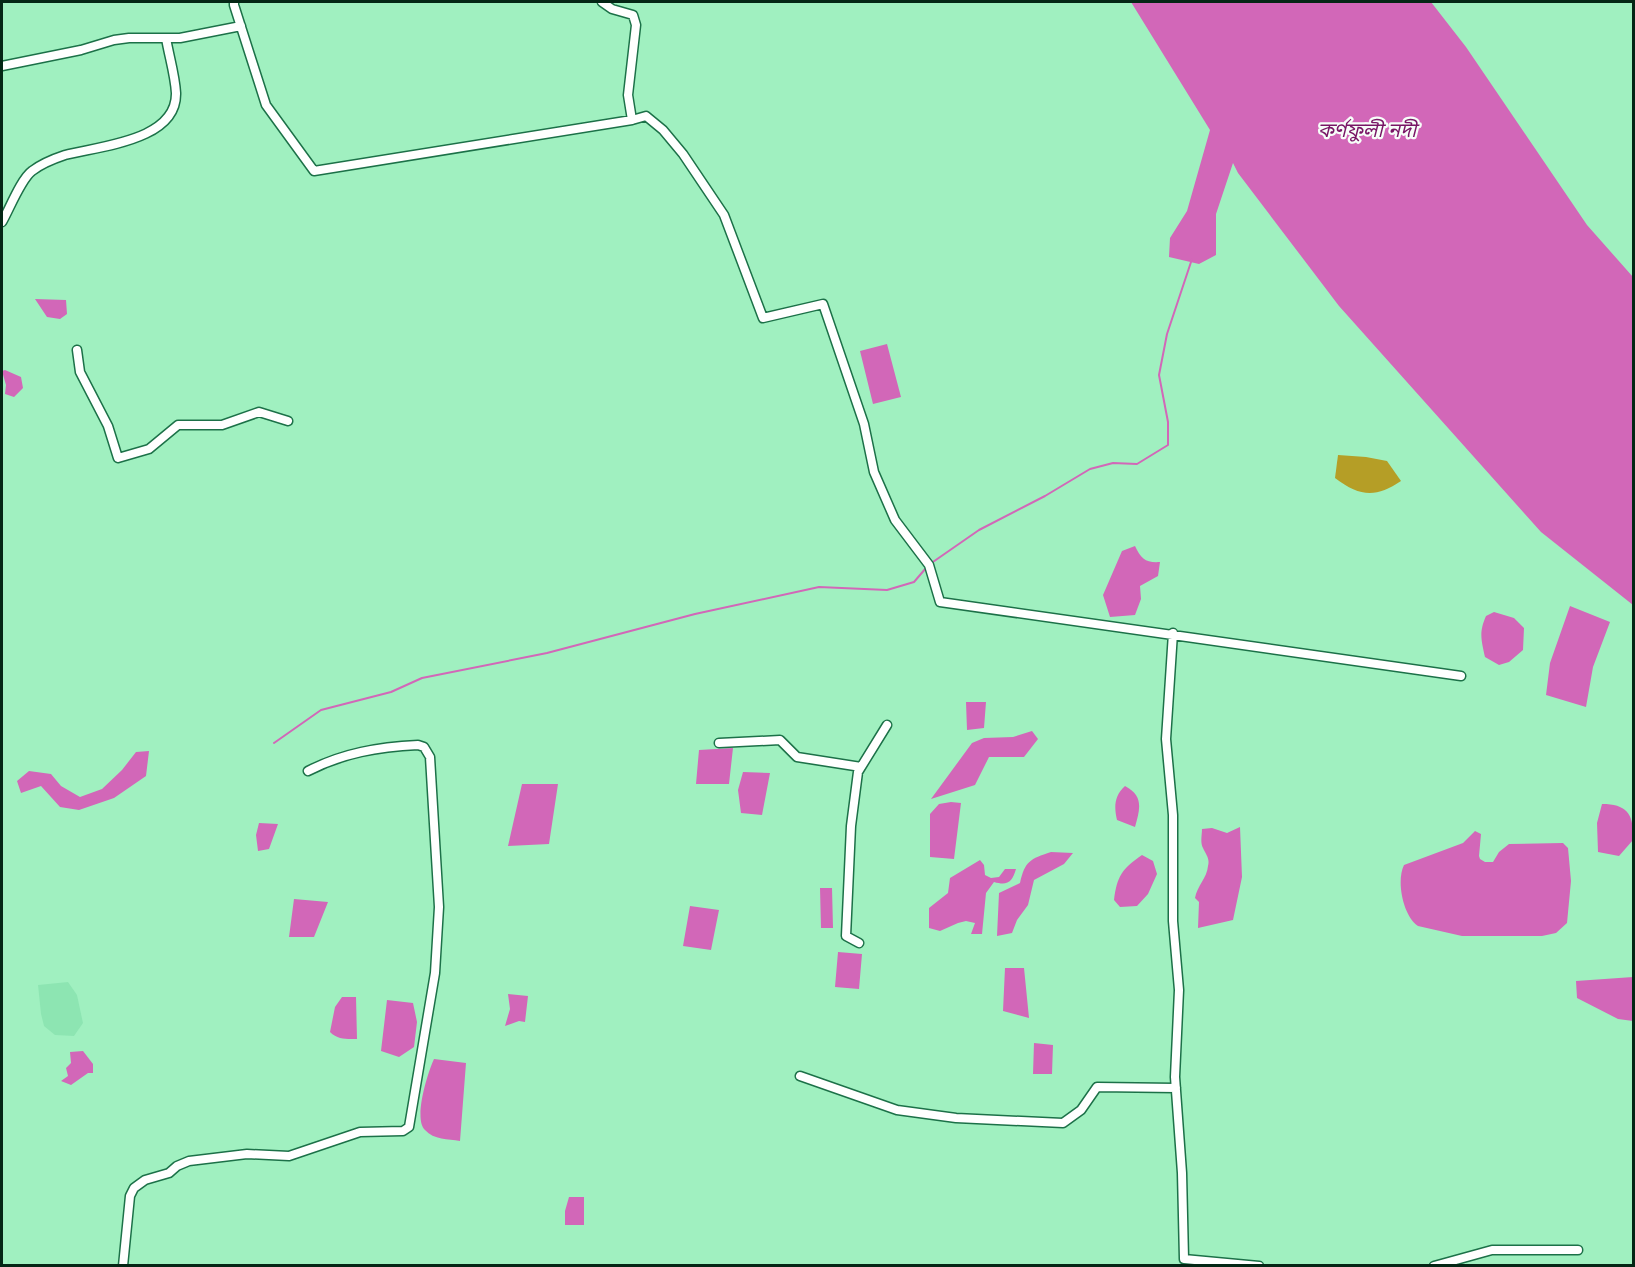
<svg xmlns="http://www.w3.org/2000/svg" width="1635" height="1267" viewBox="0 0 1635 1267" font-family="'Space Grotesk','Noto Sans Bengali',sans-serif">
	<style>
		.built { fill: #8de5b2 }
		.forest { fill: #b59e26 }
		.water { fill: #d267b8 }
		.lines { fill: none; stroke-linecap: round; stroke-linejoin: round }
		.stream { stroke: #d267b8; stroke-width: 2 }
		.minor-casing { stroke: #1c7148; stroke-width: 11 }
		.minor { stroke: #fff; stroke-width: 8 }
		.labels { text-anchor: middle; stroke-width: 4.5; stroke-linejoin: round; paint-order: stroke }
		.water-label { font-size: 20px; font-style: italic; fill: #781565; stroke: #f7fef9 }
	</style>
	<rect width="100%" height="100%" fill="#a0f0c0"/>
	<path class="built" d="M68 982 77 995 83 1023 74 1036 55 1035 44 1026 41 1014 38 985Z"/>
	<path class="forest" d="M1338 455 1366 457 1387 461 1401 481C1376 498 1360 497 1335 478Z"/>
	<path class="water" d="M1131 2H1431L1466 47 1587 225 1633 277V605L1541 532 1339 306 1238 173 1233 163 1216 214V255L1199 264 1169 257 1170 238 1187 211 1210 130Z
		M35 299 66 300 67 314 60 319 47 317Z
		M887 344 901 397 873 404 860 351Z
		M5 370 21 377 23 388 14 397 5 394 6 385 2 371Z
		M1135 546C1141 559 1146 563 1160 562L1158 576 1140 586 1141 599 1135 615 1110 617 1103 595 1122 551Z
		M1570 606 1610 622 1593 667 1586 707 1546 695 1550 663Z
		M1494 612 1514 618 1524 628 1523 650 1509 662 1499 665 1485 657C1481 639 1479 632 1486 616Z
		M966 702H986L984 728 967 730Z
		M1032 731 1038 739 1024 757H989L975 785 931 799 972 743 984 738 1013 737Z
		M733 748 729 784H696L699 750Z
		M149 751 146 776 114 798 79 810 60 807 41 786 21 793 17 781 29 771 51 774 61 786 80 797 102 789 122 770 136 752Z
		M743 772 770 773 762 815 741 813 738 790Z
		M522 784H558L549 844 508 846Z
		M1125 786C1144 796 1140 809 1135 827L1117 820C1114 807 1114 796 1125 786Z
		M951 802 961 803 954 859 930 857V814L939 804Z
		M1602 804C1628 804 1634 815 1633 840L1619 856 1598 852 1597 823Z
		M259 823 278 824 269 849 258 851 256 835Z
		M1240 827 1242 877 1233 920 1198 928 1199 902 1195 898C1197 886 1207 878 1208 866 1210 858 1206 855 1203 848 1200 843 1202 835 1202 829L1212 828 1227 833Z
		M1475 831 1481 834 1479 856 1480 859 1485 862H1493L1499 852 1509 844 1563 843 1568 848 1571 881 1567 923 1556 933 1542 936H1462L1418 926C1403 916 1396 881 1404 865L1463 843Z
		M1051 852 1073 853 1064 864 1034 880 1028 905 1017 920 1012 933 997 936 999 893 1020 883C1025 861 1030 859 1051 852Z
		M1142 855 1153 861 1157 874 1148 894 1137 906 1120 907 1114 900C1117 876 1122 869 1142 855Z
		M980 860 984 865 985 875 991 878 999 877 1005 869H1016C1012 882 1008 886 994 882L986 893 982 934H971L975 923 966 921 958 923 940 931 929 928V908L948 893 950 878Z
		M820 888H832L833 928H821Z
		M294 899 328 902 314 937H289Z
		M690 906 719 910 711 950 683 946Z
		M838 952 862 954 859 989 835 987Z
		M1005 968H1024L1029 1018 1003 1011Z
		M1633 977V1021L1618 1019 1577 998 1576 981Z
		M508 994 528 996 525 1022 519 1021 505 1026 510 1009Z
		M342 997H356L357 1039C347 1039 338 1040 330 1032L335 1007Z
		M387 1000 413 1003 417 1022 414 1047 399 1057 381 1051Z
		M1034 1043 1053 1045 1052 1074H1033Z
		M83 1051 93 1064V1073H88L71 1085 61 1081 68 1076 66 1068 71 1063 70 1052Z
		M434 1059 466 1063 460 1141C448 1139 434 1140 425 1130 413 1119 428 1072 434 1059Z
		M569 1197H584V1225H565V1211Z"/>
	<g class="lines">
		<path class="stream" d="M930 564 979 530 1045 496 1090 469 1113 463 1137 464 1168 445V422L1159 375 1167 334 1192 259
			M274 743 321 710 391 692 422 678 547 653 695 614 819 587 887 590 914 582 926 568"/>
		<defs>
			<path id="minor" d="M234 2V5L266 105 314 171 632 120 646 116 663 130 683 154 724 215 763 318 823 304 864 424 874 472 895 520 929 565 940 602 1461 676
				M602 2 612 9 633 15 636 25 628 95 632 120
				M2 66 81 50 114 40 129 38H180L241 26
				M2 222C9 210 21 179 32 171 41 164 53 159 65 155 99 146 177 141 176 93 175 75 169 56 166 38
				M77 350 80 372 108 426 118 458 149 449 178 425H222L259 412 288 421
				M1173 633 1166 739 1173 815V921L1179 990 1175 1077 1182 1173 1184 1259 1259 1266
				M719 743 780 740 797 757 861 767
				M859 943 846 936 851 826 858 772 887 725
				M800 1076 897 1110 956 1118 1063 1123 1081 1110 1097 1087 1176 1088
				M123 1266 130 1196 134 1188 145 1180 169 1173 177 1166 189 1161 247 1154 289 1156 360 1132 403 1131 409 1127 435 973 439 907 430 757 424 747 418 745C378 747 343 753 308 771
				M1434 1266 1492 1250H1578"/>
		</defs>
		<use href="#minor" class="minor-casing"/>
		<use href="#minor" class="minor"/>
	</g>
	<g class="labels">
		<g class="water-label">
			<text x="1367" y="137">কর্ণফুলী নদী</text>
		</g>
	</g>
	<rect width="1635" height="1267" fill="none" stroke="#042615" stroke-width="6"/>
</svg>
